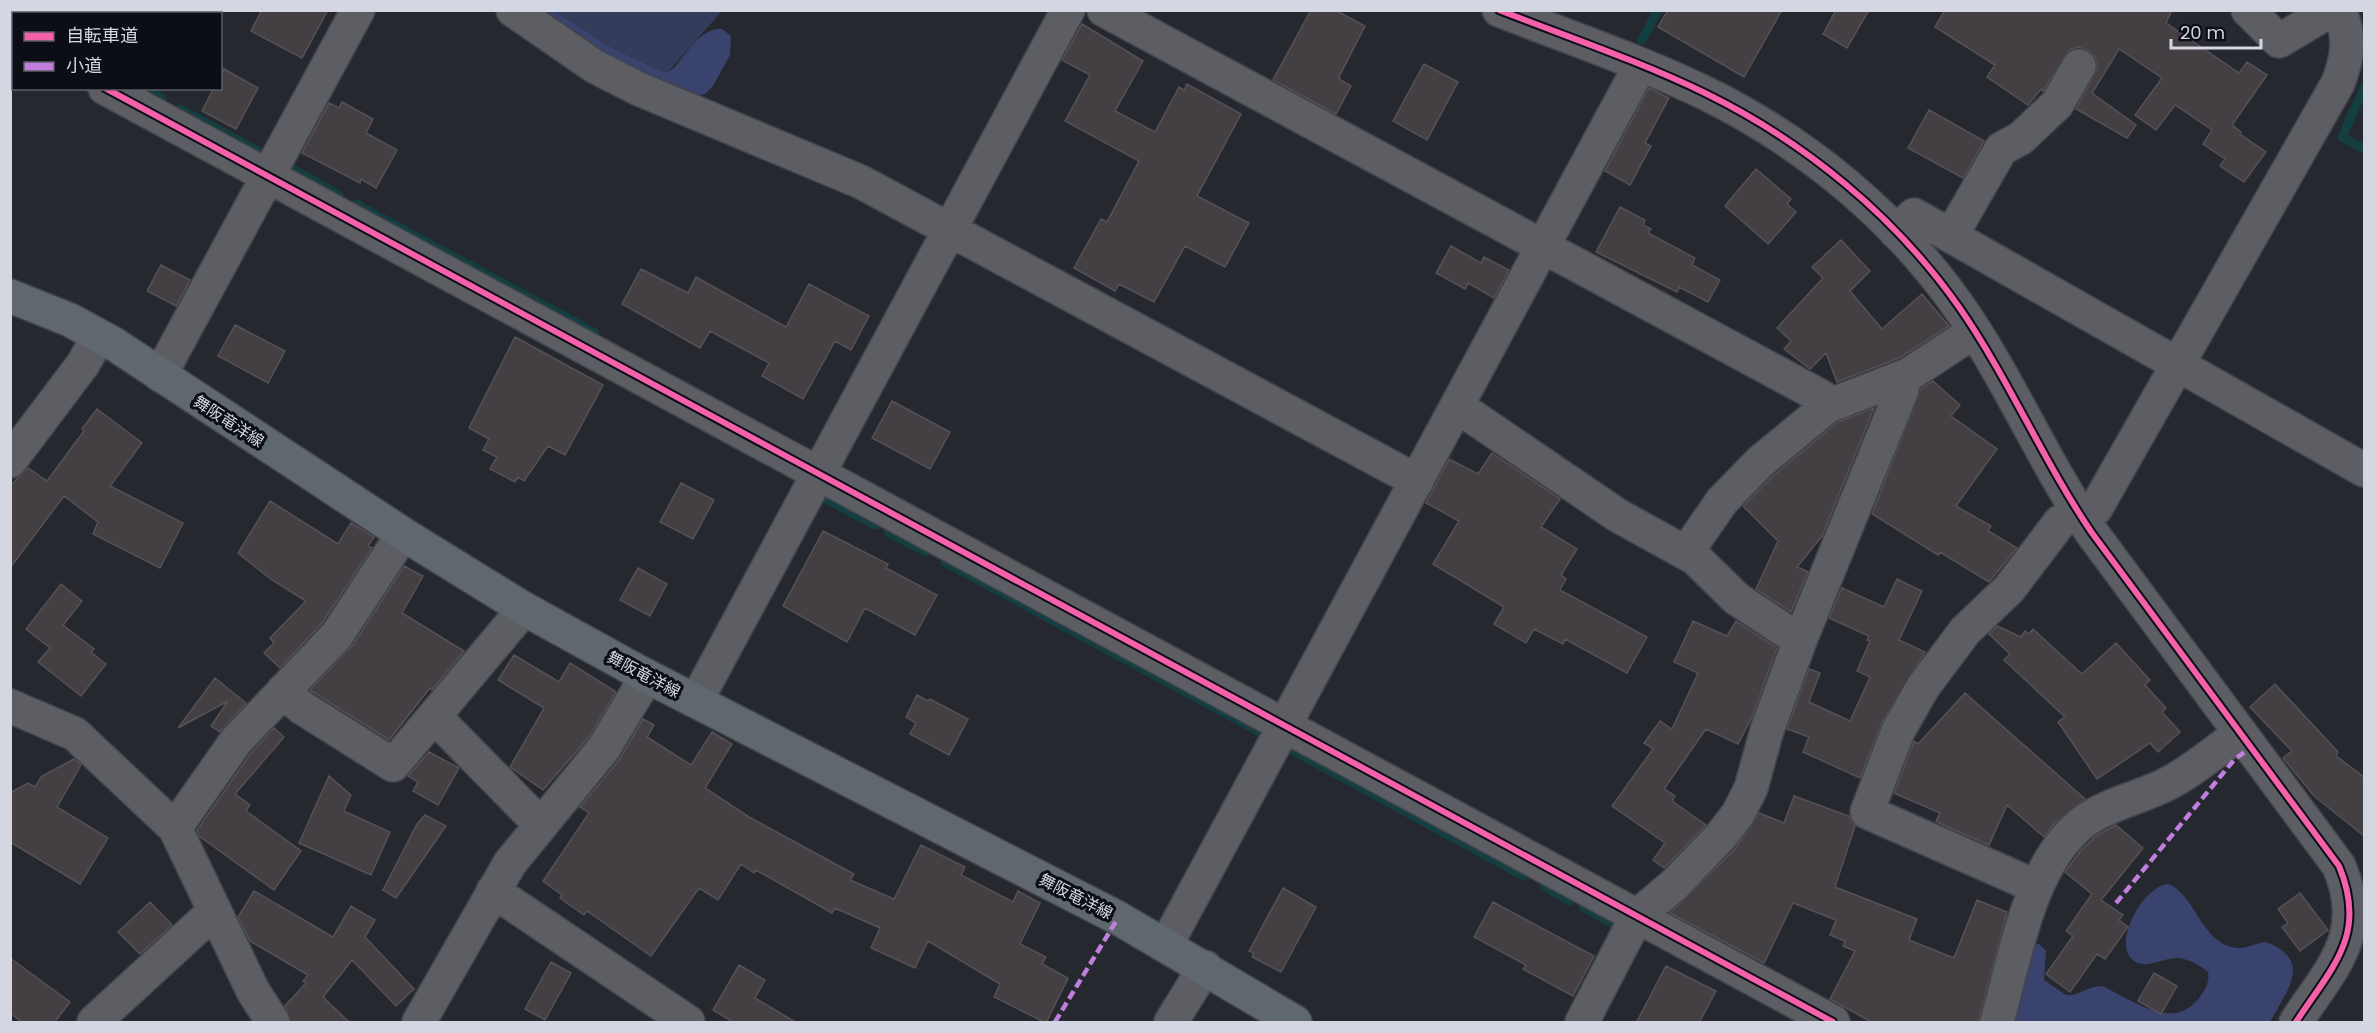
<svg xmlns="http://www.w3.org/2000/svg" width="2375" height="1033" viewBox="0 0 2375 1033" font-family="Poppins,'Noto Sans JP',sans-serif">
	<style>
		.green { fill: #353b5a }
		.forest { fill: #3a426e }
		.lines { fill: none; stroke-linecap: round; stroke-linejoin: round }
		.stream { stroke: #133f41; stroke-width: 9 }
		.building { fill: #433f42; stroke: #555155; stroke-width: 1.5 }
		.minor-casing { stroke: #43444c; stroke-width: 36 }
		.major-casing { stroke: #43444c; stroke-width: 36 }
		.minor { stroke: #5c5e64; stroke-width: 33 }
		.major { stroke: #5e686d; stroke-width: 33 }
		.quiet { stroke: #c07fdc; stroke-width: 4.5; stroke-dasharray: 9 4.5; stroke-linecap: butt }
		.cycleway-casing { stroke: #0c0e16; stroke-width: 10 }
		.cycleway { stroke: #f560ab; stroke-width: 6 }
		.labels { text-anchor: middle; stroke-width: 6; stroke-linejoin: round; paint-order: stroke }
		.street-label { font-size: 16px; fill: #d4d7e2; stroke: #0c0e16 }
	</style>
	<rect width="100%" height="100%" fill="#262830"/>
	<path class="green" d="M555 11H722L668 72 661 71 607 45Z"/>
	<path class="forest" d="M531 11H555L607 45 661 71 668 72 674 68C688 52 700 28 722 29L731 36 730 55 713 86 705 94 695 96 644 78Z
		M2169 884C2197 897 2202 946 2239 948 2248 948 2257 943 2266 942 2315 961 2285 993 2270 1022H2006L2031 945 2039 944 2046 951 2044 980 2066 995C2079 996 2088 986 2102 986 2133 1000 2174 1033 2200 997 2205 989 2210 982 2208 972 2200 965 2189 959 2178 958 2163 957 2142 973 2130 957 2115 939 2144 885 2169 884Z"/>
	<g class="lines">
		<path class="stream" d="M10 17 14 19
			M1642 40 1658 10
			M143 88 162 98
			M2364 88 2342 137 2364 149
			M180 109 267 156
			M287 166 339 195
			M356 204 595 333
			M823 497 875 525
			M888 532 926 552
			M945 562 1271 738
			M1283 745 1524 876
			M1544 886 1570 901
			M1583 907 1619 927 1616 932"/>
	</g>
	<path class="building" d="M262 10H328L302 58 251 31Z
		M1311 10H1335L1365 26 1340 75 1339 79 1351 86 1336 114 1273 80Z
		M1668 10H1782L1744 77 1658 27Z
		M1836 10H1869L1847 48 1823 34Z
		M1945 10H2172L2166 23 2239 73 2247 62 2267 75 2232 125 2241 132 2240 134 2266 152 2244 182 2220 166 2225 159 2203 144 2212 130 2175 105 2156 130 2135 115 2162 78 2119 49 2092 93 2136 125 2127 138 2076 109 2098 67 2095 57 2088 50 2078 47 2069 50 2043 91 2041 89 2028 105 1987 77 1995 65 1935 27Z
		M1082 24 1143 61 1115 111 1155 132 1179 87 1184 90 1187 84 1241 114 1197 196 1249 223 1225 267 1185 246 1154 302 1119 284 1115 291 1074 268 1101 219 1107 222 1139 161 1065 121 1090 75 1062 60Z
		M1424 64 1458 82 1427 140 1393 121Z
		M224 69 258 88 236 129 202 111 214 88H220V77Z
		M1649 88 1669 98 1645 143 1651 146 1630 185 1605 171Z
		M342 102 373 119 366 133 397 150 376 188 361 179 360 183 302 153 329 103 339 108Z
		M1929 110 1984 141 1963 178 1908 148Z
		M1756 169 1791 199 1787 204 1796 212 1768 244 1725 206Z
		M1620 207 1645 220 1643 225 1651 229 1648 233 1695 258 1692 265 1720 280 1708 302 1679 287 1677 292 1596 252Z
		M1841 240 1870 271 1850 291 1882 329 1922 294 1949 326 1899 358 1837 382 1826 353 1810 369 1784 349 1791 341 1777 328 1823 278 1812 267Z
		M1451 246 1481 263 1484 257 1509 270 1494 298 1468 283 1465 289 1436 273Z
		M161 265 190 280 176 306 147 291Z
		M641 269 688 293 696 277 786 327 809 284 869 316 851 350 835 341 803 399 762 376 769 363 710 331 700 348 622 304Z
		M235 325 285 351 268 383 218 356Z
		M515 337 603 385 565 455 548 446 524 481 518 477 515 482 490 469 497 457 483 450 489 439 469 428Z
		M1933 381 1960 405 1951 416 1997 449 1956 506 1991 526 1988 531 2017 548 1989 582 1940 552 1938 555 1872 514 1921 389Z
		M892 401 950 432 930 469 872 438Z
		M1874 408 1822 536 1797 567 1808 572 1791 612 1756 589 1778 541 1743 506 1773 476 1838 422Z
		M97 409 142 443 110 486 183 523 160 568 93 534 98 522 64 496 10 568V486L28 468 47 481 84 431 82 429Z
		M1492 453 1560 499 1541 527 1577 549 1561 575 1566 579 1560 590 1647 637 1627 673 1565 639 1563 644 1534 629 1526 643 1494 624 1504 607 1433 564 1459 521 1426 503 1449 459 1478 474Z
		M681 483 714 500 693 539 660 522Z
		M270 501 338 544 351 523 374 537 368 546 372 548 322 623 280 668 264 653 274 643 270 638 306 601 272 580 238 553Z
		M823 531 888 564 886 568 937 595 915 635 865 608 847 642 783 606Z
		M404 566 423 576 402 613 464 651 432 690 430 688 389 740 310 690 353 645Z
		M638 568 667 584 650 616 620 600Z
		M1897 579 1922 591 1899 640 1925 652 1882 722 1860 778 1803 752 1809 737 1787 729 1809 669 1820 673 1809 702 1850 721 1870 677 1857 671 1870 641 1867 640 1869 636 1829 618 1842 588 1884 607Z
		M61 584 82 601 63 625 94 649 91 652 106 664 81 696 38 662 50 648 26 629Z
		M1693 621 1727 636 1736 621 1777 648 1752 717 1738 744 1706 729 1664 789 1675 796 1672 801 1706 825 1664 868 1653 860 1665 843 1612 806 1653 749 1644 743 1660 721 1672 729 1698 673 1674 662Z
		M1997 626 2021 637 2025 631 2029 634 2033 629 2082 674 2116 643 2150 680 2145 685 2166 708 2162 712 2180 732 2158 752 2150 743 2097 779 2058 722 2065 717 2004 660 2010 654 1989 634Z
		M514 655 559 682 570 663 616 692 589 737 543 790 510 767 544 708 498 680Z
		M215 678 246 703 220 732 211 726 228 701 178 728Z
		M2275 684 2338 752 2336 756 2364 777V836L2314 796 2283 758 2292 751 2250 707Z
		M1965 693 2085 799 2054 824 2044 837 2007 805 1989 845 1943 825 1936 821 1940 813 1894 793 1914 741 1918 744Z
		M917 695 928 701 930 699 968 719 949 755 910 734 916 723 906 717Z
		M643 719 654 725 647 737 691 765 712 732 732 744 705 788 749 817 854 874 850 880 894 899 921 845 965 867 961 875 1013 902 1018 891 1040 903 1020 944 1046 957 1042 964 1068 978 1046 1023 994 997 1000 984 928 941 915 968 871 948 880 928 835 908 832 913 756 870 754 873 741 864 718 900 699 888 651 956 587 911 584 915 560 898 562 895 543 881 589 813 580 807 619 760Z
		M274 728 284 737 235 794 250 805 246 811 301 851 274 890 199 836 197 830 251 753Z
		M429 752 459 768 438 805 413 791 418 782 408 776Z
		M74 759 81 765 57 807 108 838 80 884 10 842V793L28 783 35 787 42 776Z
		M329 776 351 795 344 811 390 832 371 875 299 843Z
		M1794 796 1849 816 1855 826 1835 887 1917 919 1909 940 1954 958 1977 900 2007 912 1978 1023H1873L1830 999 1855 951 1843 946 1845 941 1830 935 1836 920 1793 903 1764 963 1670 913 1734 850 1759 813 1784 823Z
		M425 815 446 826 396 898 383 890 417 824Z
		M2116 825 2143 848 2101 900 2123 915 2119 920 2128 927 2105 959 2097 954 2070 992 2046 974 2073 936 2066 931 2092 894 2065 872 2081 850 2097 835Z
		M1283 888 1316 907 1281 972 1252 957 1254 953 1249 951Z
		M254 891 333 937 351 906 375 920 365 937 414 989 396 1006 352 960 323 997 350 1023H291L285 1006 306 983 303 981 308 975 250 941 238 917Z
		M2300 893 2328 930 2300 951 2282 927 2288 923 2278 909Z
		M150 902 172 925 140 954 118 932Z
		M1493 902 1594 956 1573 996 1523 969 1526 965 1474 937Z
		M10 958 70 1002 54 1023H23L10 1013Z
		M551 962 571 973 545 1020 525 1009Z
		M739 965 765 980 755 998 797 1023H735L713 1010Z
		M1666 966 1716 991 1699 1023H1636Z
		M2154 973 2177 986 2161 1014 2138 1001Z"/>
	<g class="lines">
		<defs>
			<path id="minor" d="M513 10 594 66 639 89 861 182 1417 481
				M1104 10 1822 397 1828 406
				M1499 10C1568 37 1639 61 1705 93 1805 142 1895 216 1959 307 2009 379 2043 461 2092 533L2339 866C2368 935 2332 967 2296 1022
				M2248 10 2279 41 2331 10
				M10 37 14 39
				M105 88 1833 1022
				M1896 232 1914 215 2364 470
				M1951 236 2001 149 2021 138 2057 104 2079 66
				M160 375 358 10
				M1457 406 1617 515 1695 558 1737 599 1787 632 1801 638
				M10 461 83 364 99 336
				M2082 518 2096 508 2338 83C2348 57 2351 36 2339 10
				M1686 553 1722 501 1760 462 1828 406 1908 375 1975 331
				M283 691 301 707 393 765 513 622 521 607
				M696 701 1068 10
				M10 706 75 734 175 828 253 991 273 1022
				M434 716 541 825
				M175 828 236 741 337 635 403 534
				M2037 887 1867 812 1898 731 1923 687 1965 631 2009 589 2060 522 2077 511
				M493 891 688 1022
				M1166 945 1632 81 1639 65
				M94 1022 206 919 216 914
				M419 1022 510 863 604 748 647 676
				M1171 1022 1205 967
				M1582 1022 1637 916 1674 885 1720 837 1738 814 1751 788 1767 730 1801 638 1902 390 1897 379
				M1997 1022C2015 959 2029 861 2086 820 2110 803 2143 797 2169 783 2194 770 2217 750 2240 733"/>
			<path id="major" d="M10 296 70 320 114 344 403 534 521 607 637 671 1118 918 1295 1022"/>
		</defs>
		<use href="#minor" class="minor-casing"/>
		<use href="#major" class="major-casing"/>
		<use href="#minor" class="minor"/>
		<use href="#major" class="major"/>
		<path class="quiet" d="M2116 903 2234 760 2251 747
			M1055 1022 1118 918"/>
		<defs>
			<path id="cycleway" d="M1499 10C1568 37 1639 61 1705 93 1805 142 1895 216 1959 307 2009 379 2043 461 2092 533L2339 866C2368 935 2332 967 2296 1022
				M105 88 1833 1022"/>
		</defs>
		<use href="#cycleway" class="cycleway-casing"/>
		<use href="#cycleway" class="cycleway"/>
	</g>
	<g class="labels">
		<g class="street-label">
			<text transform="translate(229 421) rotate(33)" y="6">舞阪竜洋線</text>
			<text transform="translate(644 674) rotate(28)" y="6">舞阪竜洋線</text>
			<text transform="translate(1076 896) rotate(27)" y="6">舞阪竜洋線</text>
		</g>
	</g>
	<rect width="2375" height="1033" fill="none" stroke="#d4d7e2" stroke-width="24"/>
	<rect x="12" y="12" width="210" height="78" fill="#0c0e16" stroke="#5c5e68" stroke-width="1.5"/>
	<rect x="24" y="32" width="30" height="9" fill="#f560ab" stroke="#5c5e68" stroke-width="1.5"/>
	<text x="66" y="42" font-size="18" fill="#d4d7e2">自転車道</text>
	<rect x="24" y="62" width="30" height="9" fill="#c07fdc" stroke="#5c5e68" stroke-width="1.5"/>
	<text x="66" y="72" font-size="18" fill="#d4d7e2">小道</text>
	<path d="M2171 39v9h90v-9" fill="none" stroke="#d4d7e2" stroke-width="3"/>
	<text x="2180" y="39" font-size="18" fill="#d4d7e2" stroke="#0c0e16" stroke-width="4.5" paint-order="stroke">20 m</text>
</svg>
